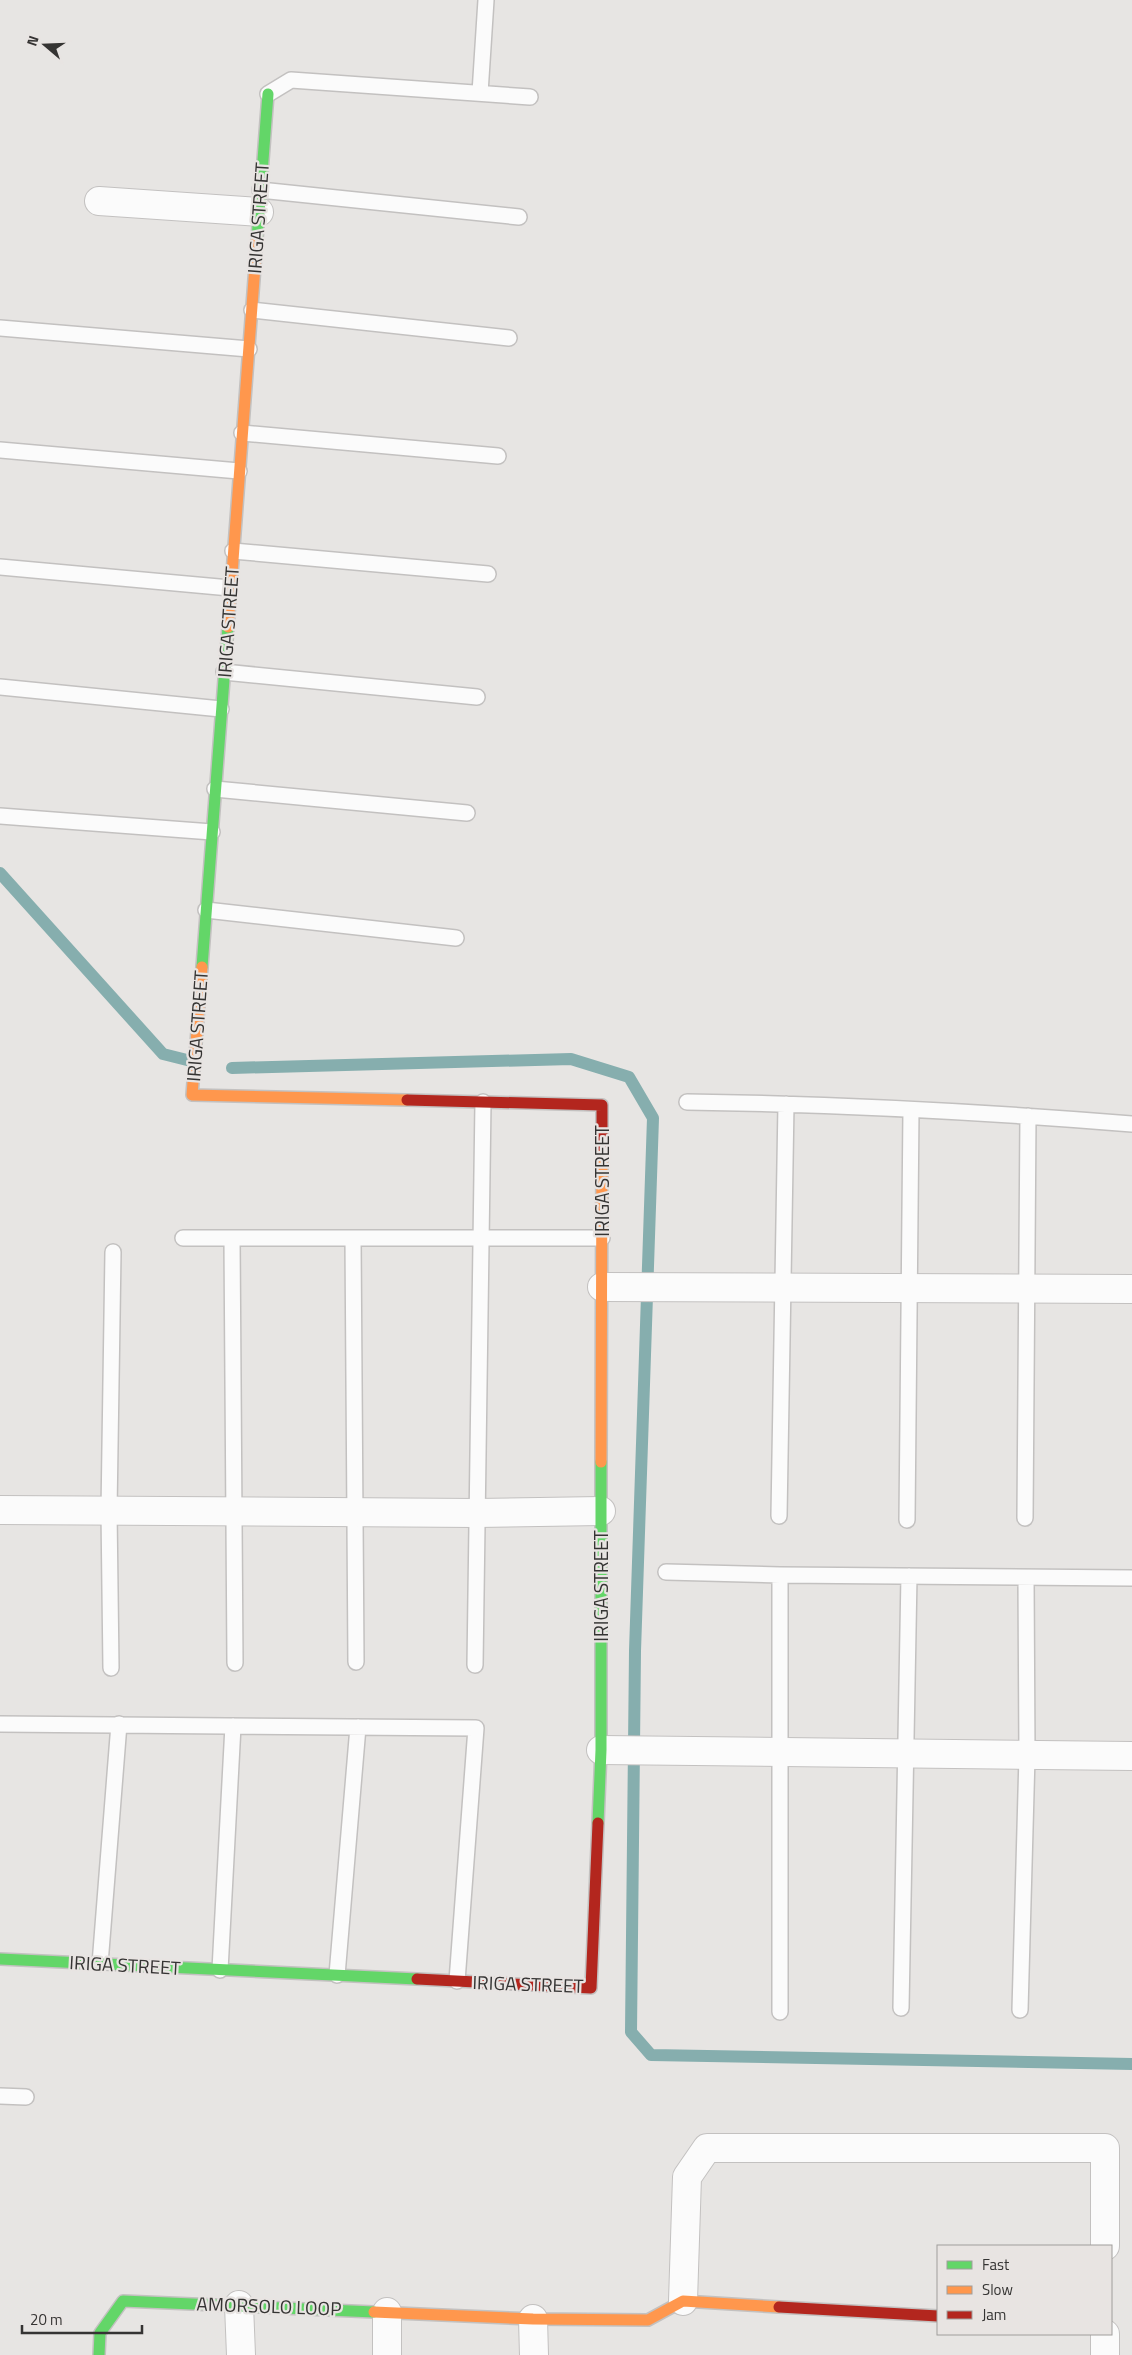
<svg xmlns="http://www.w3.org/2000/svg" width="1132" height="2355" viewBox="0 0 1132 2355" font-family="'Titillium Web',sans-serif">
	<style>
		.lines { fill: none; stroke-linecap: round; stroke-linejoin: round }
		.stream { stroke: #86aeae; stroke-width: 12 }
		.lane-casing { stroke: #c3c1c0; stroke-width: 18 }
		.street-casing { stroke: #c3c1c0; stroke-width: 30 }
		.fast-casing { stroke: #c3c1c0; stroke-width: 14 }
		.slow-casing { stroke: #c3c1c0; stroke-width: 14 }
		.jam-casing { stroke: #c3c1c0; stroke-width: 14 }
		.lane { stroke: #fbfbfb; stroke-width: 15 }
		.street { stroke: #fbfbfb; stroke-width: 28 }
		.fast { stroke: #63d668; stroke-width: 11 }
		.slow { stroke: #ff974d; stroke-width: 11 }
		.jam { stroke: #b3261e; stroke-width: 11 }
		.labels { text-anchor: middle; stroke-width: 4.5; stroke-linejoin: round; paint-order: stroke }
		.street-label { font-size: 19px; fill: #353433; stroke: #e8e4e2 }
	</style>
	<rect width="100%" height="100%" fill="#e7e5e3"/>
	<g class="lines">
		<path class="stream" d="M0 873 163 1054 191 1061
			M232 1068 571 1059 629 1077 653 1118 635 1651 631 2032 651 2055 1132 2064"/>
		<defs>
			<path id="lane" d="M480 93 486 0
				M268 94 291 80 530 97
				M260 190 519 217
				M252 310 509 338
				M0 328 249 349
				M242 433 498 456
				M0 450 239 471
				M233 551 488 574
				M0 567 230 588
				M224 672 477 697
				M0 687 221 709
				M215 789 467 813
				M0 816 212 832
				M206 910 456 938
				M687 1102C835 1104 984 1112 1132 1124
				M183 1238H602
				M353 1238 356 1662
				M232 1239 235 1663
				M779 1516 786 1104
				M1025 1518 1028 1116
				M907 1520 911 1110
				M666 1572 780 1575 1132 1578
				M780 1575V2012
				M475 1665 483 1102
				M111 1668 109 1511 113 1252
				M0 1724 476 1728 457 1981
				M100 1964 119 1724
				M220 1970 233 1726
				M337 1975 358 1727
				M901 2008 909 1576
				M1020 2010 1027 1756 1026 1578
				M0 2096 26 2097"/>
			<path id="street" d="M99 201 259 212
				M602 1287 1132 1289
				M0 1510 477 1513 601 1511
				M601 1750 1132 1756
				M683 2301 687 2177 707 2148H1105V2246
				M239 2305 241 2355
				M387 2312V2355
				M533 2319 534 2355
				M1105 2355V2334"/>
			<path id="fast" d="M257 239 268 94
				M202 967 228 627
				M598 1823 601 1750V1462
				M0 1959 417 1979
				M99 2355 100 2333 123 2301 374 2312"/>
			<path id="slow" d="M228 627 257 239
				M202 967 192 1095 407 1100
				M601 1462 602 1146
				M374 2312 533 2319 648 2320 683 2301 779 2307"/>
			<path id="jam" d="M407 1100 602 1105V1146
				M417 1979 591 1988 598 1823
				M779 2307 938 2316"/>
		</defs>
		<use href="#lane" class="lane-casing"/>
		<use href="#street" class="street-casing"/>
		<use href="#fast" class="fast-casing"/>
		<use href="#slow" class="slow-casing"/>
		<use href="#jam" class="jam-casing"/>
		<use href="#lane" class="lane"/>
		<use href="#street" class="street"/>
		<use href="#fast" class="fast"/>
		<use href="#slow" class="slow"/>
		<use href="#jam" class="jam"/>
	</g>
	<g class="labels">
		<g class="street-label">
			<text transform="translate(258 218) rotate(-86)" y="7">IRIGA STREET</text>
			<text transform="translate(228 622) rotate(-86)" y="7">IRIGA STREET</text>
			<text transform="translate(197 1026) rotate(-86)" y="7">IRIGA STREET</text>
			<text transform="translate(602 1181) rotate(-90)" y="7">IRIGA STREET</text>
			<text transform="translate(601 1586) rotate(-90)" y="7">IRIGA STREET</text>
			<text transform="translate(125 1965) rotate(3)" y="7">IRIGA STREET</text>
			<text transform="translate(528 1984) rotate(2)" y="7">IRIGA STREET</text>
			<text transform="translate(269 2306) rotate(2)" y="7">AMORSOLO LOOP</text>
		</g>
	</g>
	<rect x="937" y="2245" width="175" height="90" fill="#e8e4e2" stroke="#a09e9c"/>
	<rect x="947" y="2261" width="25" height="8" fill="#63d668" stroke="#a09e9c"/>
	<text x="982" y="2270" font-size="15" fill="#353433">Fast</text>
	<rect x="947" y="2286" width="25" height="8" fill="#ff974d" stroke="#a09e9c"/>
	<text x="982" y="2295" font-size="15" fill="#353433">Slow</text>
	<rect x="947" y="2311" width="25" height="8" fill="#b3261e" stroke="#a09e9c"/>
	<text x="982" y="2320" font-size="15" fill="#353433">Jam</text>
	<g transform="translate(45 45) rotate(289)" stroke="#e8e4e2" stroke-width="4" paint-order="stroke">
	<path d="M0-4L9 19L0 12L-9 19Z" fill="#353433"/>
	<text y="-8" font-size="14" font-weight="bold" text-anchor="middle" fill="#353433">N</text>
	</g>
	<path d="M22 2325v8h120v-8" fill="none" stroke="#353433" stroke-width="2.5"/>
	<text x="30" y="2325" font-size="15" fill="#353433" stroke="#e8e4e2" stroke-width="4" paint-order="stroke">20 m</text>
</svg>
